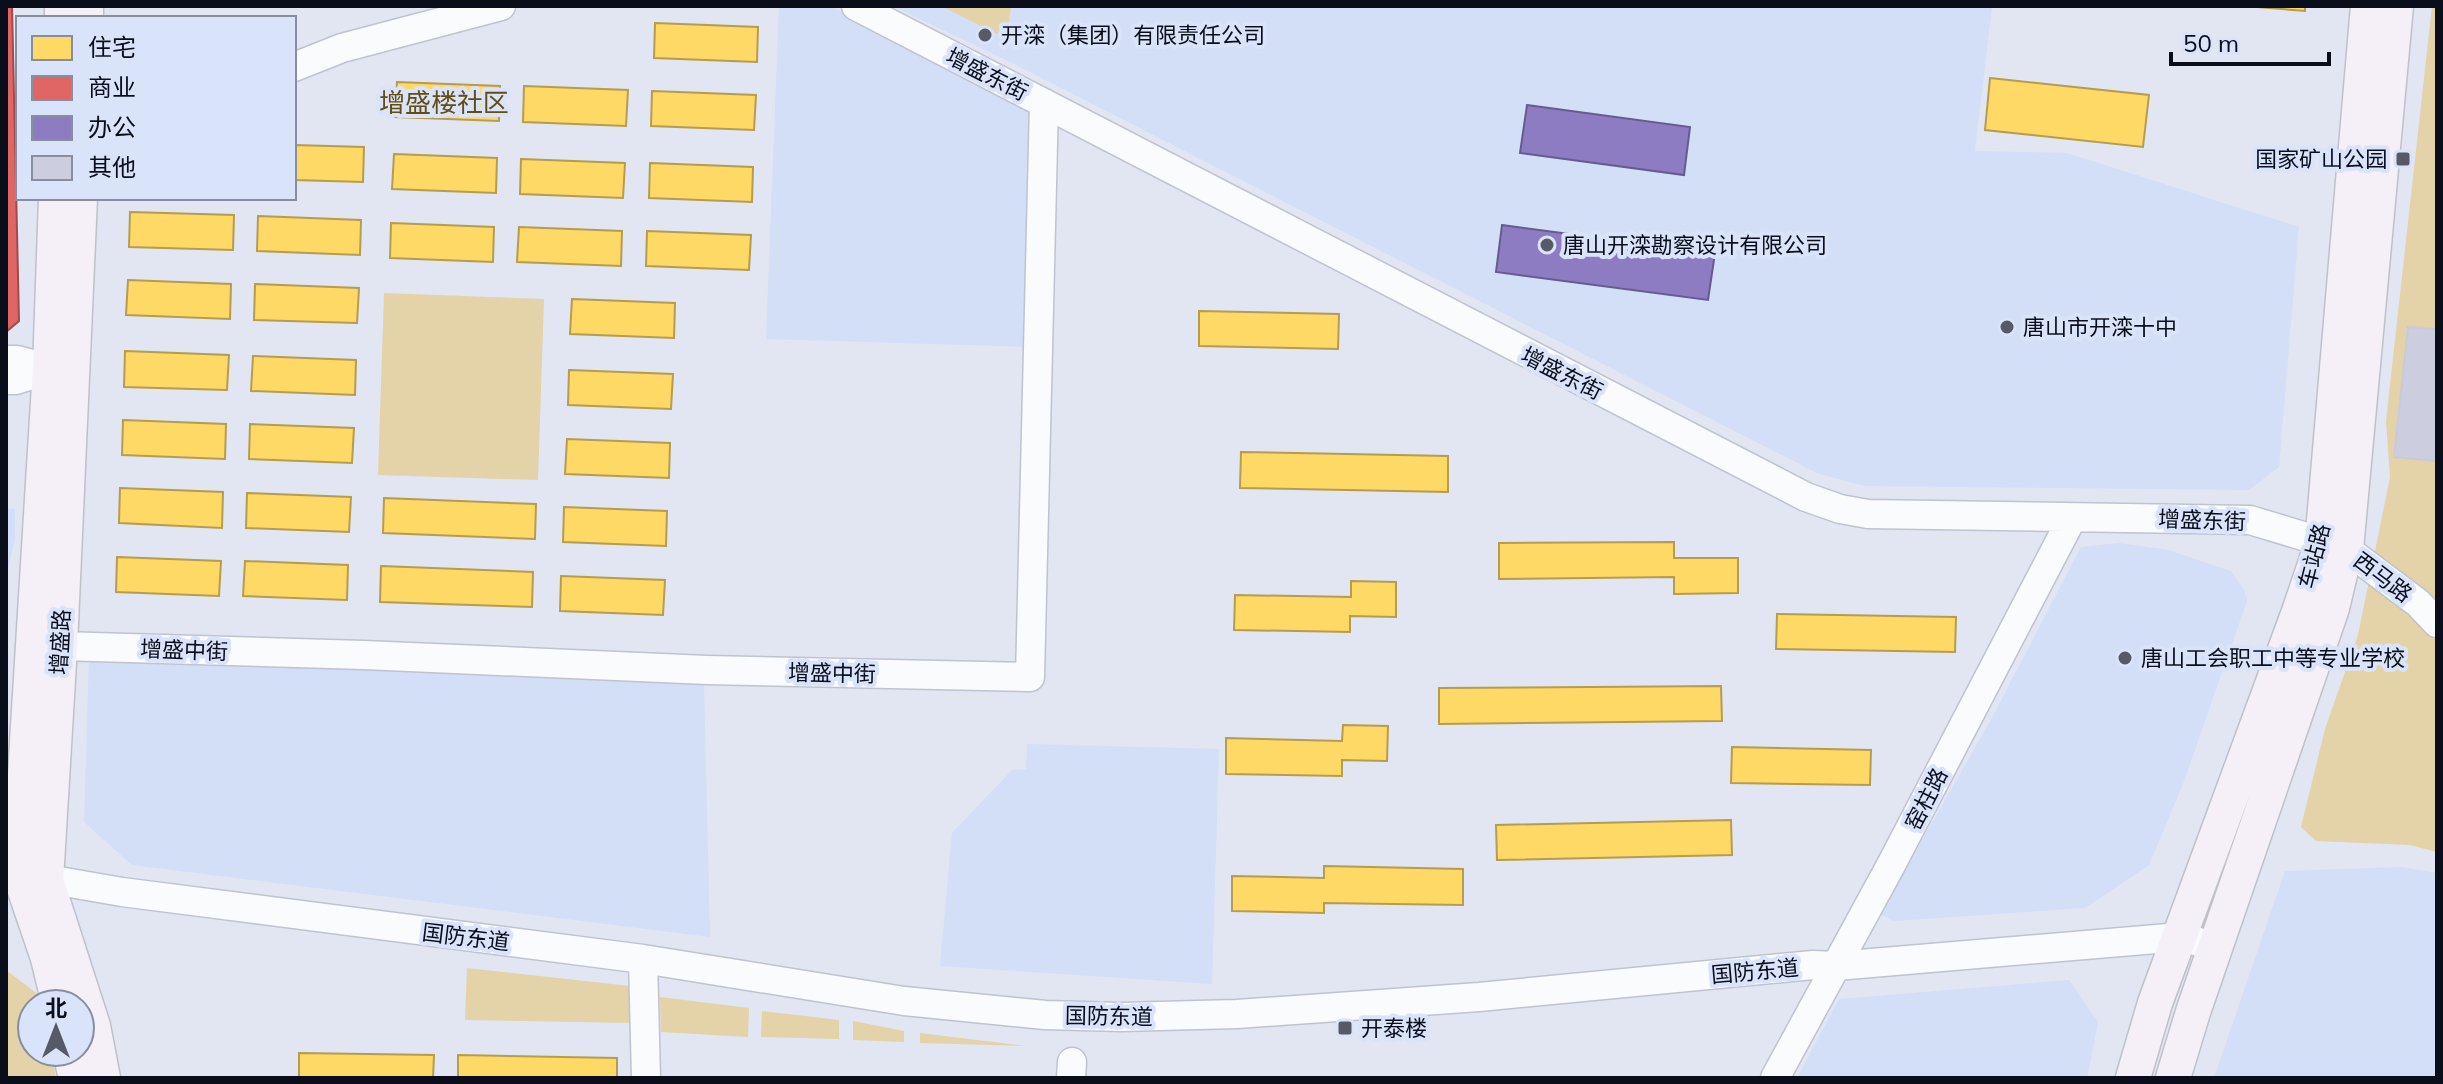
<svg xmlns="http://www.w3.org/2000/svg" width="2443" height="1084" viewBox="0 0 2443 1084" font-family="Mulish,'Noto Sans SC',sans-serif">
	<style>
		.built { fill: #d3def7 }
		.green { fill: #e4d2a8 }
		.homes { fill: #ffd966; stroke: #b59c4f; stroke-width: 2 }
		.shops { fill: #e06666; stroke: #a04c4f; stroke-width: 2 }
		.offices { fill: #8e7cc3; stroke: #665b90; stroke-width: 2 }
		.building { fill: #cccdde; stroke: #c8cad7; stroke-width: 2 }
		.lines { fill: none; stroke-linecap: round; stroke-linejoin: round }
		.minor-casing { stroke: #bec3cf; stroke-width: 31 }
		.major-casing { stroke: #bfc1c8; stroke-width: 37 }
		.minor { stroke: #fafbfd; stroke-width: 28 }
		.major { stroke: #f5eff7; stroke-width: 34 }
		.poi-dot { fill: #555a66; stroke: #d9e3fa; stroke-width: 3 }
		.labels { text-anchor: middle; stroke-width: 8; stroke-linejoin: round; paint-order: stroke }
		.poi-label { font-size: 22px; fill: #090e1a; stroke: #d9e3fa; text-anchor: start }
		.street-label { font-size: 22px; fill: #090e1a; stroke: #d9e3fa }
		.quarter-label { font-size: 26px; fill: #644d12; stroke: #d9e3fa }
	</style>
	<rect width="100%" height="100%" fill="#e1e6f2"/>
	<path class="built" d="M779 6H830L1037 112 1031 347 766 339Z
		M893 6H1992L1975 151 2067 153 2299 227 2279 467 2249 490 1866 486 1819 474 1014 64Z
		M6 509H15V538L6 578Z
		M2118 543 2169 550 2231 571 2244 590 2247 601 2184 781 2149 865 2085 908 1894 921 1880 914 1993 716 2081 547Z
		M89 658 704 683 710 937 132 865 84 822Z
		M1027 744 1219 749 1212 984 940 966 952 833 1012 770 1026 769Z
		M2400 867 2437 873V1078H2214L2285 871Z
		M2069 980 2098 1022 2087 1078H1797L1839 999Z"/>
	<path class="green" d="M941 6H1011L1007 39Z
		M2432 6H2437V852L2410 845 2316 841 2301 827 2325 729 2358 635 2390 477 2386 421Z
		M384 293 544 299 538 480 378 475Z
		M467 968 630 986 632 1023 465 1020Z
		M6 970 39 995 41 1004H32V1052H51L56 1078H6Z
		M660 997 749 1008 748 1037 661 1032Z
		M762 1011 839 1020V1039L761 1037Z
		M853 1021 904 1031V1042L853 1040Z
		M920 1033 1026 1046 920 1043Z"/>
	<path class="homes" d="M2244 6H2305V11Z
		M655 23 758 27 757 62 654 58Z
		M1990 78 2149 95 2143 147 1985 130Z
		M397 82 500 86 499 121 395 117Z
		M524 86 628 90 626 126 523 122Z
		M652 91 756 95 754 130 651 126Z
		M294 145 364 147 363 182 294 180Z
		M394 154 497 158 496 193 392 189Z
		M521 159 625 163 623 198 520 194Z
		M650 163 753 167 752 202 649 198Z
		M130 212 234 215 233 250 129 247Z
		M258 216 361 220 360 255 257 251Z
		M391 223 494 227 493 262 390 258Z
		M519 227 622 231 621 266 517 262Z
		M647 231 751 235 749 270 646 266Z
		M128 280 231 284 230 319 126 315Z
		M255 284 359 288 357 323 254 320Z
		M572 299 675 303 674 338 570 334Z
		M1199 311 1339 314 1338 349 1199 346Z
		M125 351 229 355 227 390 124 387Z
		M253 356 356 360 355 395 251 391Z
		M569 370 673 374 671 409 568 405Z
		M123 420 226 424 225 459 122 455Z
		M250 424 354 428 352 463 249 459Z
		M567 439 670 443 669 478 565 474Z
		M1241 452 1448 456V492L1240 488Z
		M120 488 223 492 222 528 119 523Z
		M247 493 351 497 349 532 246 528Z
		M384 498 536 504 535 539 383 533Z
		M564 507 667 511 666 546 563 542Z
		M1674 542V558H1738V593L1674 594V577L1499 579V543Z
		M117 557 221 561 219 596 116 592Z
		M245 561 348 565 347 600 243 596Z
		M381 566 533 572 532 607 380 602Z
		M561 576 665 580 663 615 560 611Z
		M1351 581 1396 582V617L1350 616V632L1234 630 1235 595 1351 597Z
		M1777 614 1956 617 1955 652 1776 649Z
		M1721 686 1722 721 1439 724V688Z
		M1343 725 1388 726 1387 761 1342 760V776L1226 774V738L1342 741Z
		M1732 747 1871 750 1870 785 1731 783Z
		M1731 820 1732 855 1497 860 1496 825Z
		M1324 866 1463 869V905L1324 903V913L1232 911V876L1324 878Z
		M299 1053 434 1055 433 1078H299Z
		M458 1055 617 1058V1078H458Z"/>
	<path class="shops" d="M6 6H12L19 321 6 332Z"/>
	<path class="offices" d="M1527 105 1690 127 1684 175 1520 153Z
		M1502 225 1715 253 1708 300 1496 272Z"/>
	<path class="building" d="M2408 327 2437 329V461L2394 457Z"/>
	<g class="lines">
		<defs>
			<path id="minor" d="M856 6 1806 497 1840 509 1868 514 2250 520 2346 549 2418 603 2437 623
				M294 67 342 48 501 6
				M6 360H17L50 369 16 380H6
				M60 646 364 655 707 670 1030 677 1044 103
				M30 876 122 892 643 959 904 1001 1045 1015 1121 1017 1237 1014 1479 997 1813 965 1836 966 2180 937 2199 942
				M643 959 646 1078
				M1071 1078 1072 1062
				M1775 1078 1891 865 2072 518"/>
			<path id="major" d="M62 18V6
				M86 18V6
				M56 198 50 369 19 873 48 958 59 1004
				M80 198 60 646 46 880 93 1026 103 1078
				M70 1052 76 1078
				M2133 1078 2155 1003 2300 609 2322 544 2368 6
				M2173 1078 2193 1012 2332 608 2346 549 2396 6"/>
		</defs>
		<use href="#minor" class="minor-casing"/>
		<use href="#major" class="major-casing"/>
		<use href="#minor" class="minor"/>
		<use href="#major" class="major"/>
	</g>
	<g class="poi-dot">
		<circle cx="985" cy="35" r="8"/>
		<rect x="2395" y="151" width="16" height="16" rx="4"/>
		<circle cx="1547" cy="245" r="8"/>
		<circle cx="2007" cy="327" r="8"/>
		<circle cx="2125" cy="658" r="8"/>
		<rect x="1337" y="1020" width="16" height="16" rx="4"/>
	</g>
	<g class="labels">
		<g class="poi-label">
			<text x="1001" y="43">开滦（集团）有限责任公司</text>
			<text x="2387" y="167" text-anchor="end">国家矿山公园</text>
			<text x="1563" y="253">唐山开滦勘察设计有限公司</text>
			<text x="2023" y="335">唐山市开滦十中</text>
			<text x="2141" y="666">唐山工会职工中等专业学校</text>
			<text x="1361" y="1036">开泰楼</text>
		</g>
		<g class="street-label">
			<text transform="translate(987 74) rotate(27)" y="8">增盛东街</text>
			<text transform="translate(1562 373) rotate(27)" y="8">增盛东街</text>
			<text transform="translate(2202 520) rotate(2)" y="8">增盛东街</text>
			<text transform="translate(2314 556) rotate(-76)" y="8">车站路</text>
			<text transform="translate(2383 577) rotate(37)" y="8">西马路</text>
			<text transform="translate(60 642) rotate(-87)" y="8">增盛路</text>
			<text transform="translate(184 650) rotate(2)" y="8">增盛中街</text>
			<text transform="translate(832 673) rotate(1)" y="8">增盛中街</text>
			<text transform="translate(1926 799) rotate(-63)" y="8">窑柱路</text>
			<text transform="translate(466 937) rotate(7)" y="8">国防东道</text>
			<text transform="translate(1755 971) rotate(-5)" y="8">国防东道</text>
			<text transform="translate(1109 1016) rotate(1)" y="8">国防东道</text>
		</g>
		<g class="quarter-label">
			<text x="444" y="112">增盛楼社区</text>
		</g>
	</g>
	<rect width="2443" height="1084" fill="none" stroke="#090e1a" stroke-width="16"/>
	<rect x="16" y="16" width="280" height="184" fill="#d9e3fa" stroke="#868ea0" stroke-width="2"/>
	<rect x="32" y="36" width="40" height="24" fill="#ffd966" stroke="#868ea0" stroke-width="2"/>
	<text x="88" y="56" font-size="24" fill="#090e1a">住宅</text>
	<rect x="32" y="76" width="40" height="24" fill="#e06666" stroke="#868ea0" stroke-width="2"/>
	<text x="88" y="96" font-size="24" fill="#090e1a">商业</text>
	<rect x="32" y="116" width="40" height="24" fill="#8e7cc3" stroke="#868ea0" stroke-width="2"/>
	<text x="88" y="136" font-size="24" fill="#090e1a">办公</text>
	<rect x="32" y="156" width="40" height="24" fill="#cccdde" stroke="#868ea0" stroke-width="2"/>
	<text x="88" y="176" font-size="24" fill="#090e1a">其他</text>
	<g transform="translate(56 1028)"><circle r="38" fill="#d9e3fa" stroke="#868ea0" stroke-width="2"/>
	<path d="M0-6L14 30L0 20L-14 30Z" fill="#555a66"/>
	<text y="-12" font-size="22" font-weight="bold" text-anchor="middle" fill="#090e1a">北</text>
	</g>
	<path d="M2171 52v12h158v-12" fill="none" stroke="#090e1a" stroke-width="4"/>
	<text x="2183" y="52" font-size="24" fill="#090e1a" stroke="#d9e3fa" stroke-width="6" paint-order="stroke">50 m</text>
</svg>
